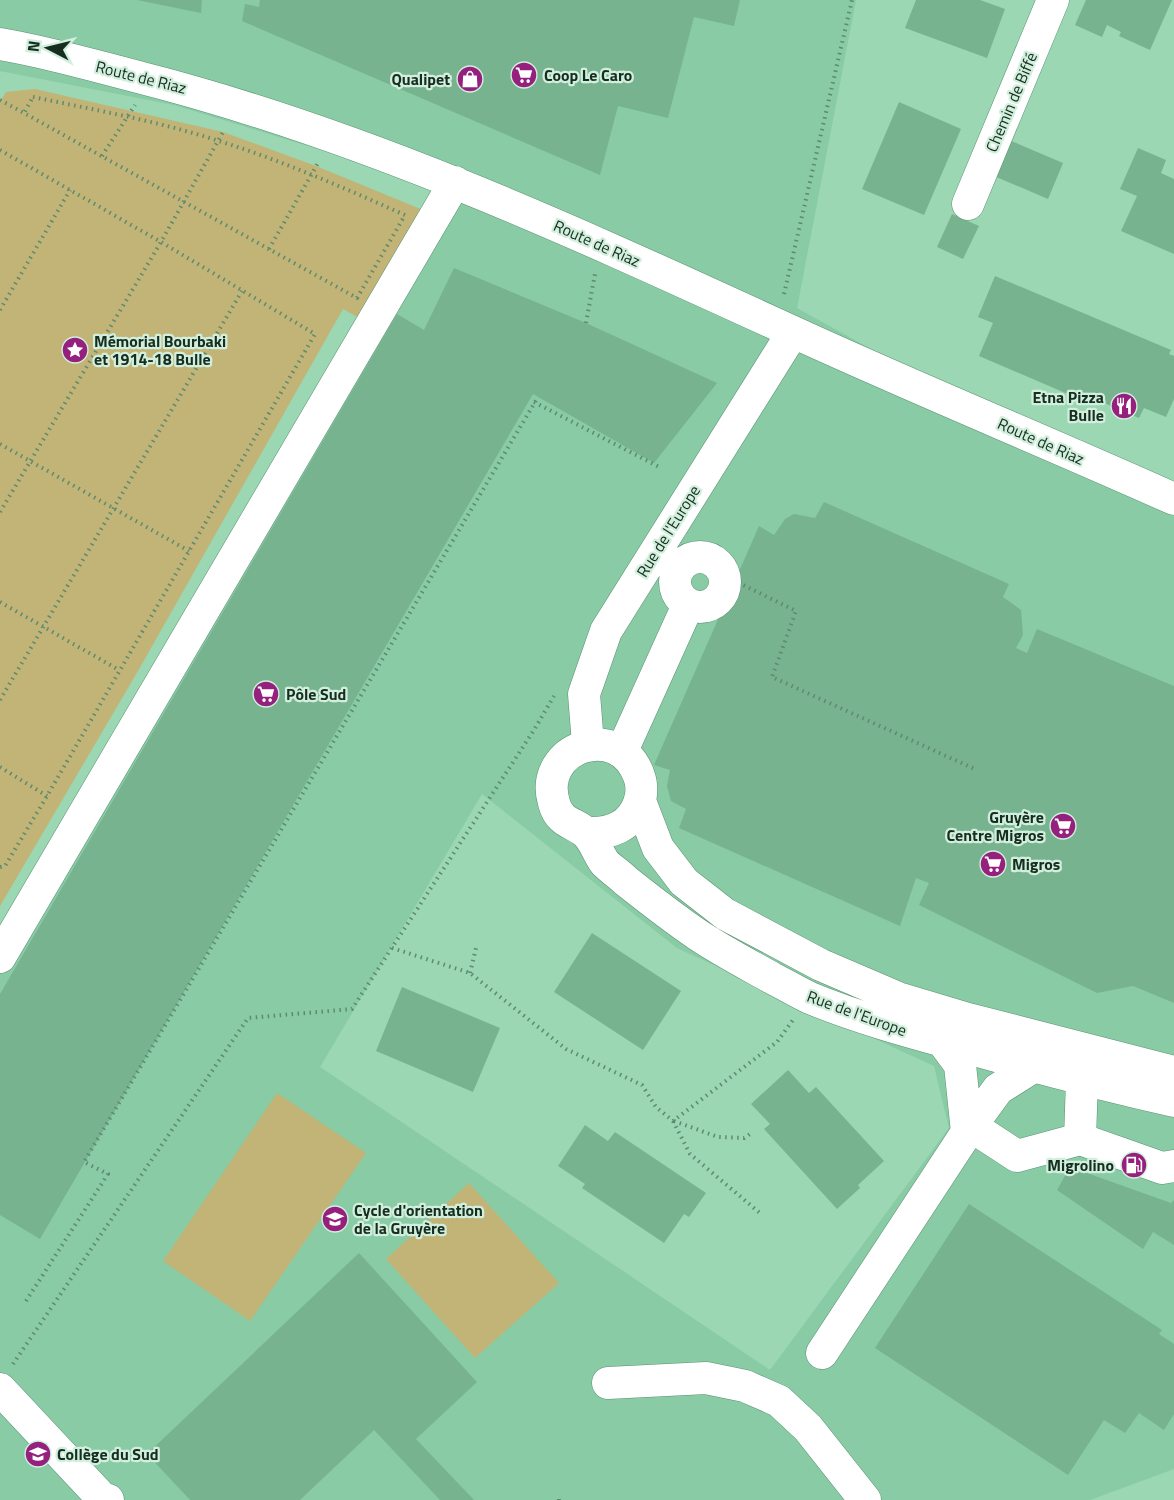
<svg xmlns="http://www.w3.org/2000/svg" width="1174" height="1500" viewBox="0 0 1174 1500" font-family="'Titillium Web',sans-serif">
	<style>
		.built { fill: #88cba4; fill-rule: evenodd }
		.green { fill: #c2b476 }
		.building { fill: #78b390 }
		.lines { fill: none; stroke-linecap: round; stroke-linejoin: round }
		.minor-casing { stroke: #599372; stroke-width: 33 }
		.path { stroke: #5e8a6f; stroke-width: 4; stroke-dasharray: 1.5 4.5; stroke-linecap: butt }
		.minor { stroke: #fff; stroke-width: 32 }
		.labels { text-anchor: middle; stroke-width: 4.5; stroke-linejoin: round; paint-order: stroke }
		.poi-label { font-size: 16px; font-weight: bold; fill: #162e20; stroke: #d2efdd; text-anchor: start }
		.street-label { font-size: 16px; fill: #162e20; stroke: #d2efdd }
	</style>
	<rect width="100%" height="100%" fill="#9ad7b2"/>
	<path class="built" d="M0 0H856L797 308 1174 517V1469L1090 1500H0V927L436 185 174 105 0 71ZM482 794 677 948 934 1066 949 1128 770 1370 320 1067Z"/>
	<path class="green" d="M35 89 223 132 316 166 423 210 361 319 343 309 138 671 0 906V102L6 92Z
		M277 1093 366 1153 250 1321 163 1261Z
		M469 1183 559 1283 475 1358 386 1259Z"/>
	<path class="building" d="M137 0H202L201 13Z
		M260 0H740L734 26 694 17 668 118 618 106 600 175 242 21 245 4 259 7Z
		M916 0H980L1005 9 987 58 905 28Z
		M1086 0H1172L1150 50 1119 36 1121 32 1107 25 1102 37 1075 25Z
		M899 102 961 129 924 215 862 189Z
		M1009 140 1063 163 1048 199 994 176Z
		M1138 148 1166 160 1161 173 1174 179V254L1121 231 1137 196 1120 189Z
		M952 214 979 226 963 259 937 247Z
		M454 268 586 323 717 383 654 463 533 394 40 1239 0 1215V994L397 314 424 330Z
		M995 276 1171 350 1169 354 1174 356V399L1166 417 1144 408 1139 418 1079 392 1077 398 979 356 993 323 978 317Z
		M824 502 1009 584 1003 597 1021 610 1023 635 1016 648 1027 653 1037 629 1174 686V1003L1133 986 1097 993 919 905 929 883 916 878 900 926 679 828 686 809 671 801 667 786 670 770 654 765 759 526 774 535 785 519 794 514 815 518Z
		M592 933 681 991 643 1050 554 992Z
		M402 987 500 1028 473 1092 376 1051Z
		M788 1070 809 1093 816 1087 884 1161 858 1185 860 1188 837 1209 764 1129 770 1124 751 1104Z
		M585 1125 608 1141 615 1132 706 1193 689 1217 684 1214 664 1243 582 1188 585 1184 558 1166Z
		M1070 1167 1171 1203 1174 1200V1245L1153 1232 1143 1249 1057 1190Z
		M969 1204 1162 1330 1159 1334 1174 1344V1414L1164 1430 1139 1413 1125 1433 1104 1420 1068 1475 875 1348Z
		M359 1253 477 1382 416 1439 474 1500H440L374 1430 300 1500H190L147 1454Z"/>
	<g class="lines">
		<defs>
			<path id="minor" d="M0 44C48 52 95 66 142 78 368 136 579 234 791 331 917 389 1047 442 1174 499
				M968 204 1053 0
				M675 582a25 25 0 1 1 50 0a25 25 0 1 1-50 0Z
				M588 744 584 694 606 631 793 332
				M622 751 688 605
				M640 801 658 848 684 882 725 914 821 965 898 998 968 1019 1174 1072
				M587 833C610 834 631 827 639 803 642 795 642 784 639 776 619 719 537 747 554 803 560 825 576 822 587 834 595 842 598 854 605 863 611 869 620 875 626 881 650 900 673 918 698 935 722 951 747 964 772 978 784 984 797 992 810 998 856 1017 906 1031 954 1044 1027 1065 1100 1084 1174 1101
				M0 957 455 182
				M943 1042 960 1065 967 1132
				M971 1126 1017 1156 1080 1139 1082 1080
				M1080 1139 1162 1168 1174 1166
				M822 1353 971 1126 998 1089 1033 1067
				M608 1383 706 1378 745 1386 779 1401 808 1428 865 1500
				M0 1389 102 1498 108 1500"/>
		</defs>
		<use href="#minor" class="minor-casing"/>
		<path class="path" d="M33 97C95 110 158 121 219 141 283 161 344 188 405 215L357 298 24 113Z
			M0 100 24 113
			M0 150 161 242 315 334 47 796 5 866 0 867
			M102 156 135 105
			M269 249 318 163
			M784 294 852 0
			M0 310 70 190
			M586 323 595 274
			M534 402 661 468
			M0 444 189 551
			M0 512 161 242 223 132
			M683 559 735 581 796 611 772 677 977 770
			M0 602 119 670
			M0 700 242 291
			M0 767 47 796
			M392 948 470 973 566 1049 642 1085 656 1107 673 1121 777 1042 793 1020
			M470 973 476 948
			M673 1121 690 1154 761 1214
			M674 1121 718 1137 744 1138 750 1134
			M26 1301 108 1174 84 1162 538 397
			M13 1364 248 1018 352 1009 534 730 554 696
			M559 1500V1499"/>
		<use href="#minor" class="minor"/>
	</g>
	<defs>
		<symbol id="supermarket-disc" viewBox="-11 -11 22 22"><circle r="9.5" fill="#95207e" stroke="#d2efdd"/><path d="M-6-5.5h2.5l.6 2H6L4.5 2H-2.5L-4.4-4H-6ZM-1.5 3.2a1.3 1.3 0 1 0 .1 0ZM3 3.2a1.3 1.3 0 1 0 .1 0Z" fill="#fff"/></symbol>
		<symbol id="shop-disc" viewBox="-11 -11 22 22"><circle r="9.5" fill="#95207e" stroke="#d2efdd"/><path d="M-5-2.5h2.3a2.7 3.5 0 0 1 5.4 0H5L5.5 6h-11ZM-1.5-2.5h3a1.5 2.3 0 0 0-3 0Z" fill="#fff"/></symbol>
		<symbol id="sight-disc" viewBox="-11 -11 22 22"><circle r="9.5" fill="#95207e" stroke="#d2efdd"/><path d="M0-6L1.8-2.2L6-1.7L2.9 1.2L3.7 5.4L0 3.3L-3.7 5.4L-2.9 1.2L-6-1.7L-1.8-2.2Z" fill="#fff"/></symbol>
		<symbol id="restaurant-disc" viewBox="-11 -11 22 22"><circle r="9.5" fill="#95207e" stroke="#d2efdd"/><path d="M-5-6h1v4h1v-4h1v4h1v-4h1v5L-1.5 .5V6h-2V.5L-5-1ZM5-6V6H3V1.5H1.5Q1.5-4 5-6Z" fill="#fff"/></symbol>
		<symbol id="fuel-disc" viewBox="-11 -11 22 22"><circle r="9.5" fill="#95207e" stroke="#d2efdd"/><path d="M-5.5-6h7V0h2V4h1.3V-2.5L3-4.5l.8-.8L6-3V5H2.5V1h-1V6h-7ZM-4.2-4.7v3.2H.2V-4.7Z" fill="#fff"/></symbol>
		<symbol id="school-disc" viewBox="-11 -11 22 22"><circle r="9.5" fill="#95207e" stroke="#d2efdd"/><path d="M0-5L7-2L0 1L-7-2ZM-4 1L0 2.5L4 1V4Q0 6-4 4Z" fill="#fff"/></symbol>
	</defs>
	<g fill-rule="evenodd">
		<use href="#supermarket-disc" x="509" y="60" width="30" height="30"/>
		<use href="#shop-disc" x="455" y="64" width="30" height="30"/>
		<use href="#sight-disc" x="60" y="335" width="30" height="30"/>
		<use href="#restaurant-disc" x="1109" y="391" width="30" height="30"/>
		<use href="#supermarket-disc" x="251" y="679" width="30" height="30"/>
		<use href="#supermarket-disc" x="1048" y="811" width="30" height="30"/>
		<use href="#supermarket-disc" x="978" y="849" width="30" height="30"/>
		<use href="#fuel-disc" x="1119" y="1150" width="30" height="30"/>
		<use href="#school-disc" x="320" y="1204" width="30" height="30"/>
		<use href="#school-disc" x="23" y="1439" width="30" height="30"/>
	</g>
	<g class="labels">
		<g class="poi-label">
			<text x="544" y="81">Coop Le Caro</text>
			<text x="450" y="85" text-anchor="end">Qualipet</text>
			<text x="94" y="347">Mémorial Bourbaki<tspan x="94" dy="18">et 1914-18 Bulle</tspan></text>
			<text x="1104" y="403" text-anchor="end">Etna Pizza<tspan x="1104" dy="18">Bulle</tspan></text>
			<text x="286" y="700">Pôle Sud</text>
			<text x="1044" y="823" text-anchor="end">Gruyère<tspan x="1044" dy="18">Centre Migros</tspan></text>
			<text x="1012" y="870">Migros</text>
			<text x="1114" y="1171" text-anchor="end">Migrolino</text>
			<text x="354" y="1216">Cycle d'orientation<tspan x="354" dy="18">de la Gruyère</tspan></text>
			<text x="57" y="1460">Collège du Sud</text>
		</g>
		<g class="street-label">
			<text transform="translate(141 77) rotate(14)" y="6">Route de Riaz</text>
			<text transform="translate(1011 102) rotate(-67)" y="6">Chemin de Biffé</text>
			<text transform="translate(597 243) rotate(24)" y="6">Route de Riaz</text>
			<text transform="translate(1041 441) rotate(24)" y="6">Route de Riaz</text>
			<text transform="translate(668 531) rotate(-58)" y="6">Rue de l'Europe</text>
			<text transform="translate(857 1013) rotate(20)" y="6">Rue de l'Europe</text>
		</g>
	</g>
	<g transform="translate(48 48) rotate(277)" stroke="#d2efdd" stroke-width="4.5" paint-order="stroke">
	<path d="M0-4.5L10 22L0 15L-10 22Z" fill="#162e20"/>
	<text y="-9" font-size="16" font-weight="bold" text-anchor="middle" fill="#162e20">N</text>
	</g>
</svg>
